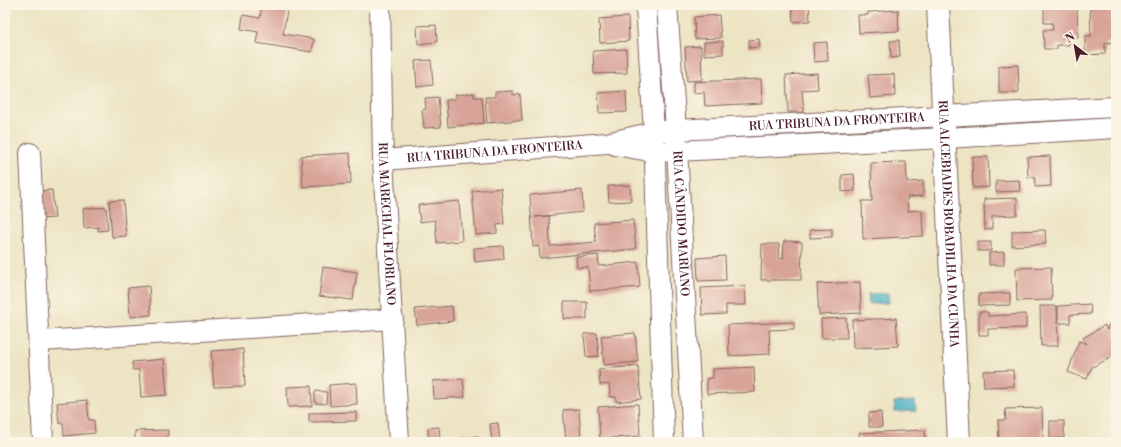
<svg xmlns="http://www.w3.org/2000/svg" width="1121" height="447" viewBox="0 0 1121 447" font-family="'Libre Bodoni',serif">
	<style>
		.water { fill: #44afc3; stroke: #476777 }
		.building { fill: #d8a398 }
		.lines { fill: none; stroke-linecap: round; stroke-linejoin: round }
		.minor-casing { stroke: #836460; stroke-width: 22 }
		.tertiary-casing { stroke: #836460; stroke-width: 24 }
		.minor { stroke: #fff; stroke-width: 20 }
		.tertiary { stroke: #fff; stroke-width: 22 }
		.labels { text-anchor: middle; stroke-width: 3.5; stroke-linejoin: round; paint-order: stroke }
		.street-label { font-size: 12px; fill: #4a1f2b; stroke: #fcf5e5 }
	</style>
	<rect width="100%" height="100%" fill="#fcf5e5"/>
	<filter id="ink" filterUnits="userSpaceOnUse"><feTurbulence type="fractalNoise" baseFrequency=".025" numOctaves="2"/><feDisplacementMap in="SourceGraphic" scale="8" xChannelSelector="R" yChannelSelector="G"/><feConvolveMatrix kernelMatrix="1 2 1 2 8 2 1 2 1" color-interpolation-filters="sRGB"/></filter>
	<filter id="wash" filterUnits="userSpaceOnUse"><feTurbulence type="fractalNoise" baseFrequency=".012" numOctaves="4" result="noise"/><feDisplacementMap in="SourceGraphic" scale="16" xChannelSelector="R" yChannelSelector="G"/><feGaussianBlur stdDeviation="0.9" result="paint"/><feColorMatrix in="noise" values="0 0 0 0 0 0 0 0 0 0 0 0 0 0 0 0 0 1.4 0 .05"/><feComposite in="paint" operator="in"/></filter>
	<g filter="url(#wash)">
		<rect width="100%" height="100%" fill="#ece4c3"/>
		<path class="water" d="M888 293 889 303 869 304 868 294Z
			M915 401 916 411 895 412 894 402Z"/>
		<g id="blocks">
			<path class="building" d="M262 5H288L283 34 314 39 312 52 256 43 258 32 241 29 243 15 260 18Z
				M792 5H809L810 21 793 22Z
				M1044 5H1077L1078 38H1069V45H1057V49H1044L1043 30H1053L1052 23H1044Z
				M1116 6V42L1105 43V54L1085 55V36H1091L1090 7Z
				M898 10 899 31 859 33 858 15H868V12Z
				M719 15 721 38 695 39 694 17Z
				M628 17 629 41 600 43 599 19Z
				M436 25 437 42 418 44 417 26Z
				M759 39 760 47 749 48V40Z
				M899 40 900 57 891 58 890 41Z
				M723 41V54L704 55V42Z
				M827 42 828 61 814 62 813 43Z
				M701 46 702 80 687 81 685 47Z
				M626 49 627 73 594 74 593 51Z
				M431 60 433 85 417 87 415 61Z
				M1018 65 1019 93H999V66Z
				M817 73 818 89 802 90 804 112H788L786 75Z
				M894 74 895 96 870 98 868 75Z
				M761 79 762 103 705 106 704 92 694 93V82Z
				M513 91V95L520 94 522 120 487 123 485 97H495V92Z
				M626 91 627 112 599 113 598 93Z
				M474 93V97H482L484 123 448 127 446 100 455 99V95Z
				M438 97 441 127 424 128 422 110 426 109 425 98Z
				M350 153 351 184 303 187 301 156Z
				M1050 156 1051 186 1035 187V177L1028 178 1027 157Z
				M972 157H988L989 187 973 188Z
				M906 162 907 182 923 181V196L908 197 907 200 908 211 922 210 923 236 863 239 862 201H872L871 163Z
				M854 174 855 191 842 192V175Z
				M1019 180 1020 191 996 192V181Z
				M630 185 631 201 609 202 608 186Z
				M501 188 504 224 497 225V233L476 235 472 191Z
				M52 190 55 218 39 219 37 191Z
				M582 190 583 212 535 217 549 216 550 246 596 242 594 223 633 220 636 249 540 258 539 246 533 247 530 195Z
				M1017 198V215L992 216V229L985 230 984 199Z
				M123 200 126 236 112 237 109 201Z
				M459 201 462 241 437 243 435 220 420 222 418 205Z
				M106 207 108 230 98 231V227L84 228 83 209Z
				M832 229V237L810 238V230Z
				M1045 230 1046 244 1012 246V231Z
				M784 241 802 242 801 280H761L762 244H779L778 258 783 259Z
				M978 242H991V251H978Z
				M503 246 504 259 475 262 474 248Z
				M1004 252V265H989V253Z
				M598 255 599 266 638 262 640 287 590 291 588 267 577 268 576 257Z
				M725 256 726 280 698 281 697 258Z
				M323 267 357 272 353 300 319 296Z
				M1051 267 1052 300 1017 301 1016 268Z
				M860 282 861 313 819 315 817 284Z
				M149 286 151 315 130 317 128 288Z
				M745 286 746 305H726V314L702 315 701 288Z
				M1010 293V305L979 306V294Z
				M564 302H587V319H564Z
				M1090 304 1091 314 1070 315V323H1058V306Z
				M452 306 453 321 417 325 415 309Z
				M1040 306H1057L1058 346H1041Z
				M979 312H988V316L1026 314V328L988 329V335H979Z
				M846 318 847 338H822L821 319Z
				M896 318 898 346 853 348 852 320Z
				M794 322V329L769 330 770 354 729 356 728 325Z
				M1109 324 1116 326V355L1092 367 1087 379 1068 372 1079 341 1087 344 1083 338 1105 325 1107 330Z
				M597 333 599 356 586 357 584 334Z
				M635 333 638 362 604 365 601 336Z
				M243 349 245 386 214 387 211 351Z
				M164 359 167 395 141 397 139 370H133L132 362Z
				M638 366 641 399 616 402V397H610L609 384 600 385 599 369Z
				M754 367 755 392 707 394V378H713V369Z
				M1013 370 1014 386 984 387 983 371Z
				M463 379 465 397 434 399 433 381Z
				M356 383 357 404 330 406 329 385Z
				M311 386 312 406 288 407 287 387Z
				M315 391 327 392 326 404 315 403Z
				M87 400 89 420H94L95 433 64 436 63 423H59L57 403Z
				M638 404 640 436 600 439 598 407Z
				M1042 408 1043 442H999L998 420H1006L1005 409Z
				M579 409 581 440 566 442 563 410Z
				M356 412V421L309 422V413Z
				M881 412 882 427H869V413Z
				M1050 421H1064V438L1050 439Z
				M498 423 500 442H492L490 424Z
				M439 427 440 441 429 442 428 428Z
				M168 430V442H135V431Z
				M925 430V442H860L859 433Z
				M478 436 479 442H461V438Z"/>
		</g>
	</g>
	<g filter="url(#ink)">
		<use href="#blocks" fill-opacity="0" stroke="#836460" stroke-width="1"/>
		<g class="lines">
			<defs>
				<g id="minor">
					<path id="s1" d="M380 5 383 160 399 442"/>
					<path d="M646 5 654 132 664 442"/>
					<path id="s2" d="M667 5 676 130 693 442"/>
					<path d="M615 145 655 152 946 138 1116 128"/>
					<path d="M30 153 43 442"/>
					<path id="s3" d="M383 160 607 143 654 132 676 130 1116 107"/>
					<path d="M40 341 393 319"/>
				</g>
				<g id="tertiary">
					<path id="s4" d="M938 5 959 442"/>
				</g>
			</defs>
			<use href="#minor" class="minor-casing"/>
			<use href="#tertiary" class="tertiary-casing"/>
			<use href="#minor" class="minor"/>
			<use href="#tertiary" class="tertiary"/>
		</g>
	</g>
	<g class="labels">
		<g class="street-label">
			<text dy="4" stroke="none"><textPath href="#s3" startOffset="456">RUA TRIBUNA DA FRONTEIRA</textPath></text>
			<text dy="4" stroke="none"><textPath href="#s3" startOffset="112">RUA TRIBUNA DA FRONTEIRA</textPath></text>
			<text dy="4" stroke="none"><textPath href="#s2" startOffset="219">RUA CÂNDIDO MARIANO</textPath></text>
			<text dy="4" stroke="none"><textPath href="#s4" startOffset="219">RUA ALCEBIADES BOBADILHA DA CUNHA</textPath></text>
			<text dy="4" stroke="none"><textPath href="#s1" startOffset="219">RUA MARECHAL FLORIANO</textPath></text>
		</g>
	</g>
	<rect width="1121" height="447" fill="none" stroke="#fcf5e5" stroke-width="20"/>
	<g transform="translate(1075 46) rotate(329)" stroke="#fcf5e5" stroke-width="3" paint-order="stroke">
	<path d="M0-3L7 15L0 10L-7 15Z" fill="#4a1f2b"/>
	<text y="-6" font-size="11" font-weight="bold" text-anchor="middle" fill="#4a1f2b">N</text>
	</g>
</svg>
